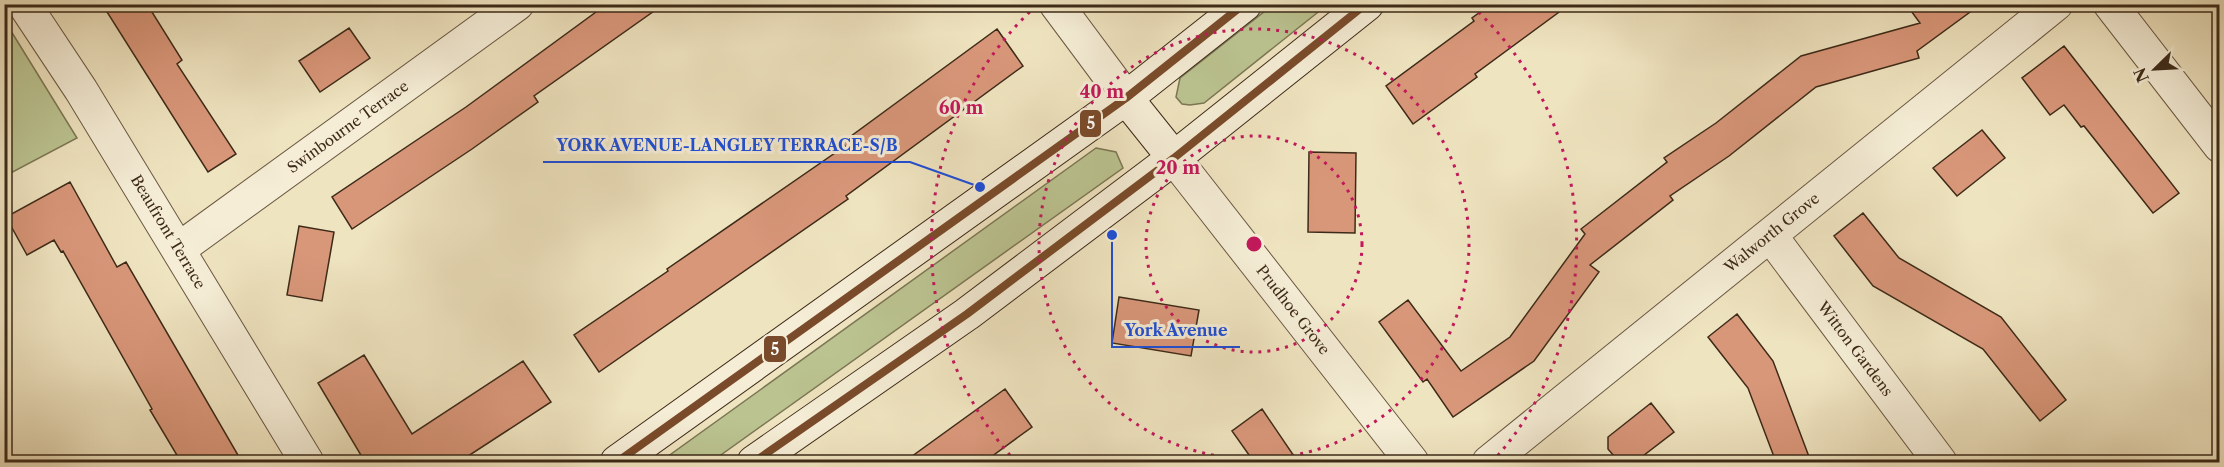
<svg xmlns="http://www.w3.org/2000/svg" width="2224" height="467" viewBox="0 0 2224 467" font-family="'Libre Caslon Text',serif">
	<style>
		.green { fill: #bbc491; stroke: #7c7754; stroke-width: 1.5 }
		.building { fill: #d9977a; stroke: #3d2a18; stroke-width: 1.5 }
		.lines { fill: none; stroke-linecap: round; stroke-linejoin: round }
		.minor-casing { stroke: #6a5842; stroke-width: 35 }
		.secondary-casing { stroke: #3d2a18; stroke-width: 35 }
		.minor { stroke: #f5edd6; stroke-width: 33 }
		.secondary { stroke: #f5edd6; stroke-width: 33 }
		.bus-1-casing { stroke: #f5edd6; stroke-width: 12 }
		.bus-1 { stroke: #7a4b2a; stroke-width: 8 }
		.ring { fill: none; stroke: #c2185b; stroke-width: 3; stroke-dasharray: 3 6 }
		.labels { text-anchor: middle; stroke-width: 6; stroke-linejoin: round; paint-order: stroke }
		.street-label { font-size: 15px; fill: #3d2a18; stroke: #f5edd6 }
		.centre { fill: #c2185b; stroke: #f5edd6; stroke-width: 3 }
		.ring-label { font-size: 18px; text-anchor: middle; font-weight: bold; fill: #c2185b; stroke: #f5edd6; stroke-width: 6; stroke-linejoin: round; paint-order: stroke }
		.leader { fill: none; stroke: #1d4ed8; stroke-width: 2 }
		.callout-dot { fill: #1d4ed8; stroke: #f5edd6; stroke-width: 2 }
		.callout-label { font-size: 16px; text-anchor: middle; font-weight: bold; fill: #1d4ed8; stroke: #f5edd6; stroke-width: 6; stroke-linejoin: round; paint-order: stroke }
		.line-badge { stroke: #f5edd6; stroke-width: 2 }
		.badge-label { font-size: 16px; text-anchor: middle; font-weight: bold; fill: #fff }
	</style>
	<rect width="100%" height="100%" fill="#efe4c0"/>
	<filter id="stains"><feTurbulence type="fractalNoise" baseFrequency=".00333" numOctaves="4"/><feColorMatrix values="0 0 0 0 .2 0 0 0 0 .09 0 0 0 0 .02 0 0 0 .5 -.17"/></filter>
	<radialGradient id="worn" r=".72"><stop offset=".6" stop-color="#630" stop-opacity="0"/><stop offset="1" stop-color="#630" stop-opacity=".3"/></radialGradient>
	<path class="green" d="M1274 4 1327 5 1204 103 1190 105 1182 104 1176 97 1180 78Z
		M11 31 77 138 5 176 4 56Z
		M1096 148 1116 152 1123 168 711 462H660Z"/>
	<path class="building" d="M102 4H147L182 60 177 64 236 154 208 172Z
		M607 4H664L534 96 538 102 472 149 352 229 332 197 466 107Z
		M1491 4H1570L1475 74 1477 77 1413 124 1386 86 1474 21 1472 18Z
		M1906 4H1981L1917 51 1919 58 1816 87 1729 156 1670 196 1673 200 1590 265 1599 272 1534 361 1453 417 1427 379 1423 382 1379 322 1408 300 1461 371 1510 337 1585 234 1581 229 1667 162 1664 158 1716 123 1801 56 1920 23Z
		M349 28 370 58 320 92 299 61Z
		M997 29 1023 66 846 196 848 199 599 372 574 335 668 271 667 269 845 146 843 142Z
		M2064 46 2179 193 2153 213 2084 126 2081 127 2064 105 2050 115 2022 78Z
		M1982 130 2005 158 1957 196 1933 168Z
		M1309 152 1356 153 1355 233 1308 232Z
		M70 182 117 267 126 262 242 462H181L150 410 152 409 63 251 61 252 54 240 27 255 6 217Z
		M1863 213 1899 258 2001 317 2066 400 2040 421 1983 349 1873 286 1834 236Z
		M299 226 334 232 322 301 287 295Z
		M1119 297 1199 310 1191 356 1112 343Z
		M1737 314 1773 361 1811 462H1776L1748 388 1708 337Z
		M364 355 412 434 523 361 551 402 459 462H365L318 383Z
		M1005 389 1032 427 984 462H904Z
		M1651 403 1674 432 1635 462H1619L1608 449V437Z
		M1262 409 1298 462H1254L1232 431Z"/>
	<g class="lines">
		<defs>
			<path id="minor" d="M24 4 81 90 307 462
				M1056 4 1126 98
				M2110 4 2220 146
				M1174 158 1412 462
				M1770 235 1940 462
				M179 249 517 4
				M1489 462 2056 4"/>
			<path id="secondary" d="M1126 98 1174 158
				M617 462 1126 98 1245 4
				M754 462 967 314 1174 158 1367 4"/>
		</defs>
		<use href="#minor" class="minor-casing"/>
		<use href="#secondary" class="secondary-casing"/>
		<use href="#minor" class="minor"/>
		<use href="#secondary" class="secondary"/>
		<defs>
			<path id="bus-1" d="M617 462 1126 98 1244 4
				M754 462 967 314 1174 158 1366 4"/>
		</defs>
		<use href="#bus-1" class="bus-1-casing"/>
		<use href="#bus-1" class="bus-1"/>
	</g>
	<g class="ring">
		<circle cx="1254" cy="244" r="108"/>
		<circle cx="1254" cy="244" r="215"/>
		<path d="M1016 462A323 323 0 0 1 1036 6M1472 6A323 323 0 0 1 1492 462"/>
	</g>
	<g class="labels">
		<g class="street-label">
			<text transform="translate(348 127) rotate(-36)" y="5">Swinbourne Terrace</text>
			<text transform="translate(168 232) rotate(59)" y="5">Beaufront Terrace</text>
			<text transform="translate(1772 233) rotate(-39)" y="5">Walworth Grove</text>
			<text transform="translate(1293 310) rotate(52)" y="5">Prudhoe Grove</text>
			<text transform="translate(1855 349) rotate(53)" y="5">Witton Gardens</text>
		</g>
	</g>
	<circle cx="1254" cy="244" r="9" class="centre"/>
	<g class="ring-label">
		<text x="1102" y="98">40 m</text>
		<text x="961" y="114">60 m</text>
		<text x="1178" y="174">20 m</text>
	</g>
	<path class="leader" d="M980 187L910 162H543M1112 235L1112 347H1240"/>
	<g class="callout-dot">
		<circle cx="980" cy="187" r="6"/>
		<circle cx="1112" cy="235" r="6"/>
	</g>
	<g class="callout-label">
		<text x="727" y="151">YORK AVENUE-LANGLEY TERRACE-S/B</text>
		<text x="1176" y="336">York Avenue</text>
	</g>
	<g class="line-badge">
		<rect x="1079" y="109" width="23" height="29" rx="6" fill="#7a4b2a"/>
		<rect x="763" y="335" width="24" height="28" rx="6" fill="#7a4b2a"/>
	</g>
	<g class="badge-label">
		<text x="1091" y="129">5</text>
		<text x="775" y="355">5</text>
	</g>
	<rect width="2224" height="467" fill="none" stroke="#efe4c0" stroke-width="24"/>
	<rect x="6" y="6" width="2212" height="455" fill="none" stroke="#3d2a18" stroke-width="3"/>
	<rect x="12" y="12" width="2200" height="443" fill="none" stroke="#3d2a18" stroke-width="1.5"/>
	<g transform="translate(2155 69) rotate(246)" stroke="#f5edd6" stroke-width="4.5" paint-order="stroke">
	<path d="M0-4.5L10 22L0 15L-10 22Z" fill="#3d2a18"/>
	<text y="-9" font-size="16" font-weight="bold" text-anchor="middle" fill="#3d2a18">N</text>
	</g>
	<rect width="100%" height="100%" filter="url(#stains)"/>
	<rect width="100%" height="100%" fill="url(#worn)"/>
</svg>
